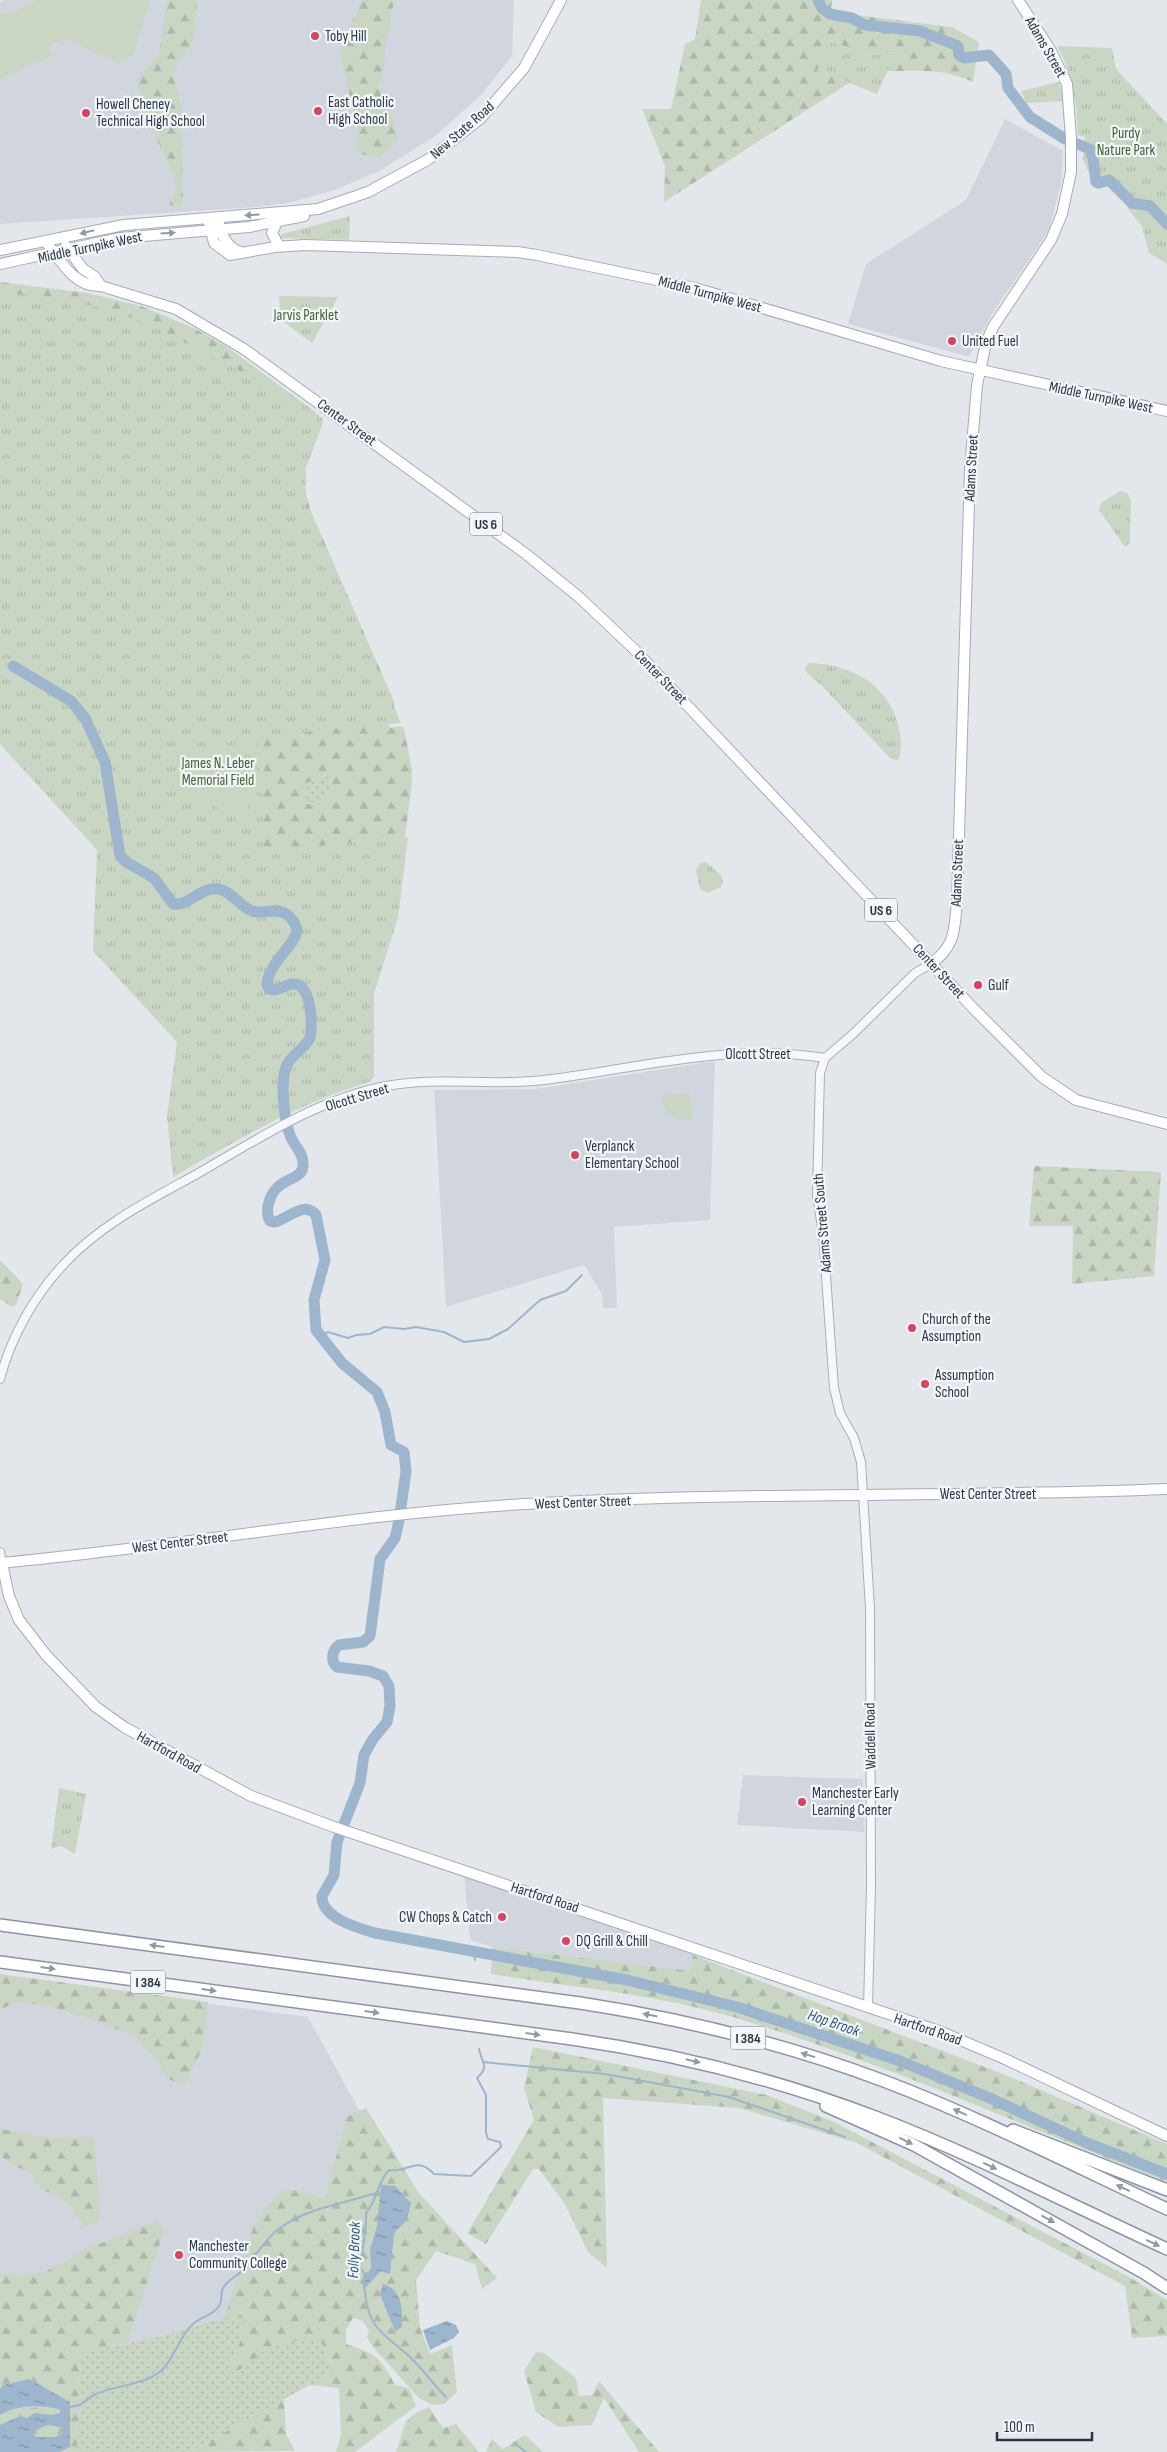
<svg xmlns="http://www.w3.org/2000/svg" width="1167" height="2452" viewBox="0 0 1167 2452" font-family="'Sofia Sans Condensed',sans-serif">
	<style>
		.built { fill: #d1d6de }
		.grass { fill: url(#grass-dots) }
		.forest { fill: url(#forest-firs); fill-rule: evenodd }
		.park { fill: url(#park-tufts) }
		.garden { fill: #c9d6c4 }
		.water { fill: url(#water-ripples); fill-rule: evenodd }
		.lines { fill: none; stroke-linecap: round; stroke-linejoin: round }
		.stream { stroke: #9db6cd; stroke-width: 2 }
		.river { stroke: #9db6cd; stroke-width: 11 }
		.minor-casing { stroke: #a8aeb7; stroke-width: 10 }
		.major-casing { stroke: #a2acb8; stroke-width: 12 }
		.highway-casing { stroke: #8a95a3; stroke-width: 14 }
		.minor { stroke: #f6f7fa; stroke-width: 8 }
		.major { stroke: #fff; stroke-width: 10 }
		.highway { stroke: #fff; stroke-width: 11 }
		.oneway { fill: #949aa2 }
		.poi-dot { fill: #d54461; stroke: #f3f6f9; stroke-width: 2 }
		.labels { text-anchor: middle; stroke-width: 4.5; stroke-linejoin: round; paint-order: stroke }
		.shield { fill: #f3f6f9; stroke: #666f7b; stroke-width: 1 }
		.shield-label { font-size: 14px; font-weight: bold; fill: #2a3545 }
		.poi-label { font-size: 15px; fill: #2a3545; stroke: #f3f6f9; text-anchor: start }
		.street-label { font-size: 15px; fill: #2a3545; stroke: #f3f6f9 }
		.park-label { font-size: 15px; fill: #406136; stroke: #f3f6f9 }
		.water-label { font-size: 16px; font-style: italic; fill: #32567b; stroke: #f3f6f9 }
	</style>
	<defs>
		<pattern id="grass-dots" width="8" height="8" patternUnits="userSpaceOnUse" patternTransform="scale(1.25)"><rect width="8" height="8" fill="#c9d6c4"/><path d="M2 2h.1M6 6h.1" fill="none" stroke="#adb8aa" stroke-width="1.8" stroke-linecap="round"/></pattern>
		<pattern id="forest-firs" width="22" height="20" patternUnits="userSpaceOnUse" patternTransform="scale(1.25)"><rect width="22" height="20" fill="#c9d6c4"/><path d="M5 1l3.5 6h-7zM16 11l3.5 6h-7z" fill="#adb8aa"/></pattern>
		<pattern id="park-tufts" width="24" height="20" patternUnits="userSpaceOnUse" patternTransform="scale(1.25)"><rect width="24" height="20" fill="#c9d6c4"/><path d="M3 7l-1-3M5 7V3M7 7l1-3M15 17l-1-3M17 17v-4M19 17l1-3" fill="none" stroke="#adb8aa"/></pattern>
		<pattern id="water-ripples" width="26" height="14" patternUnits="userSpaceOnUse" patternTransform="scale(1.25)"><rect width="26" height="14" fill="#9db6cd"/><path d="M2 4q2-2 4 0t4 0M15 11q2-2 4 0t4 0" fill="none" stroke="#8095a8"/></pattern>
	</defs>
	<rect width="100%" height="100%" fill="#e3e7ec"/>
	<path class="built" d="M4 0H514L512 56 482 94 434 137 379 171 335 190 288 203 256 207 0 224V2Z
		M1005 119 1063 151 1061 184 1049 230 992 314 970 355 966 356 848 324 866 264 966 200Z
		M715 1061 710 1220 614 1227 617 1308H603L602 1294 584 1265 446 1307 434 1090 536 1089Z
		M743 1775 863 1779 864 1832 737 1825Z
		M464 1874 694 1951 691 1972 492 1947 470 1940Z
		M0 1975 308 2017 390 2166 340 2318 224 2317 165 2335 80 2353 77 2452H0Z"/>
	<path class="grass" d="M328 774 331 777 333 792 317 803H307L305 784Z
		M224 2317 244 2318 240 2342 230 2366 229 2369 233 2372C243 2370 250 2360 258 2354 278 2340 299 2341 322 2340L325 2358 338 2369 190 2452H77L80 2353 165 2335Z"/>
	<path class="forest" d="M167 0H197L194 40 181 57 173 76 181 105 183 201 181 205 176 207 169 204 176 188 174 176 147 117 136 80 159 54Z
		M362 0H394L385 48 384 68 378 89 388 104 398 140 380 158 364 155 356 150 358 131 340 53 346 35Z
		M701 0H832L831 12 952 27 979 42 973 82C944 68 919 71 887 71L895 52 870 55 832 42 817 70 849 83 664 202 665 166 642 109H671L685 44 695 39Z
		M0 282 87 293 141 306 194 328 229 348 315 412 303 467 306 471V493L310 509 393 699 395 704 388 720 390 728 400 726 404 728 412 770V783L395 915 287 895 0 412ZM325 775 331 777 333 792 317 803 308 804 305 784Z
		M1034 1166 1161 1172 1154 1276 1072 1284 1073 1226H1029Z
		M0 1260 23 1284 16 1305 12 1307 0 1299Z
		M492 1947 690 1971 693 1955 1003 2074 1167 2144V2182C1024 2127 884 2062 736 2018 657 1994 572 1987 491 1974Z
		M0 1974 208 2002 203 2047 185 2084 170 2080 139 2039 98 2021 47 2006 19 2002 0 2009Z
		M533 2047 767 2095 834 2122 1129 2277 1167 2300V2336L1132 2338 1125 2286 857 2143 739 2108 603 2098 607 2268 588 2252 565 2204 539 2169H533L486 2244 467 2233 534 2120 524 2088Z
		M366 2108 419 2193 497 2278 482 2289 475 2264 436 2251 416 2280 420 2327 430 2354 452 2345 457 2392 444 2404 432 2405 418 2397 372 2346 367 2337 369 2331 363 2321 353 2318 346 2330V2344C374 2353 381 2357 395 2385L409 2388 416 2406 355 2452H336L341 2435 339 2388 309 2385 338 2369 325 2358 322 2341C304 2341 286 2340 269 2348 255 2355 245 2372 229 2372L230 2366 240 2342 244 2318 225 2317 254 2225 270 2202 286 2188 325 2199 347 2117Z
		M0 2129 52 2138 94 2137 100 2216 95 2224 84 2226 69 2205 56 2195 41 2189 32 2173 8 2163 0 2154Z
		M156 2221 164 2230 128 2342 80 2353 77 2452H59L70 2447V2402L29 2379 4 2385 0 2389V2274L23 2275 45 2272 86 2249Z
		M536 2352 544 2353 576 2378 579 2396 592 2395 599 2381 659 2452H639L604 2398 592 2425 558 2427 536 2412 524 2371Z
		M284 2399 286 2434 295 2451 190 2452Z
		M39 2407H52L61 2410 60 2413 50 2415 35 2413 28 2418 0 2425V2415L6 2411Z
		M429 2407 443 2428 456 2424 479 2452H396C406 2427 398 2419 429 2407Z
		M48 2425 64 2428 62 2433 55 2437H35L34 2431Z
		M525 2435 543 2452H486L492 2439 503 2449Z"/>
	<path class="park" d="M832 42 870 55 896 52 877 94 817 70Z
		M1057 46 1112 48 1116 69 1167 124V264L1149 253 1142 226 1129 210 1115 184 1097 189 1083 160 1085 137 1078 135C1077 103 1073 74 1057 46Z
		M1059 82 1064 101 1026 103 1021 91Z
		M350 216 349 240 281 238 282 234Z
		M0 292 75 301 130 317 151 325 307 406 322 418 323 423 304 473 305 502 401 723 258 737 265 851 408 837 398 918 374 993V1077L369 1082C299 1103 236 1141 173 1177L167 1116 177 1042 93 951 97 850 0 744Z
		M279 296 338 297 312 343 281 320Z
		M1120 491 1127 493 1131 501 1130 543 1125 547 1099 510 1101 503Z
		M809 663C853 664 892 686 900 733 901 741 902 752 898 760L891 759 822 686 807 673 805 668Z
		M706 862 721 875 723 881 721 887 707 893 700 889 696 871 700 863Z
		M59 1788 86 1794 75 1854 61 1846 51 1849Z"/>
	<path class="garden" d="M37 0H150L133 56 119 63 64 39 49 46 53 55 0 79V13L9 14Z
		M235 745 244 752 248 810C208 815 178 789 177 750Z
		M690 1093 692 1120C675 1122 661 1113 662 1095Z"/>
	<path class="water" d="M381 2185 395 2186 411 2203 407 2220 394 2233 390 2274 381 2271 365 2288V2274L371 2269 370 2249 377 2226Z
		M383 2284C403 2290 402 2308 402 2327L395 2331 380 2294Z
		M447 2321 456 2325 459 2332 454 2338 430 2350 423 2330Z
		M29 2379 70 2402V2447L59 2452H0V2425L20 2416 27 2418 35 2413 50 2415 60 2413 61 2410C43 2404 16 2405 0 2415V2389L3 2385ZM48 2425 63 2428 62 2433 55 2437H35L34 2431Z"/>
	<g class="lines">
		<path class="stream" d="M319 1336 328 1332 348 1338 356 1335 370 1334 384 1327 404 1329 416 1327 444 1332 464 1342 489 1339 508 1329 540 1300 566 1291 582 1275
			M474 1952 475 1960
			M483 2062 605 2074 729 2097 845 2137
			M446 2397C434 2385 424 2371 412 2359 388 2336 368 2331 365 2292 364 2285 362 2281 365 2274L360 2268C362 2250 367 2231 366 2213 377 2201 377 2182 389 2170 409 2173 416 2155 434 2174L471 2176 501 2147 500 2142 488 2139 486 2133V2095L477 2078C490 2066 482 2064 479 2049
			M70 2407C87 2405 84 2399 96 2394 116 2385 147 2385 163 2369 176 2355 179 2337 192 2325 200 2316 212 2317 219 2306 223 2301 220 2294 223 2288 229 2279 236 2277 243 2270 256 2257 264 2239 280 2228 309 2207 343 2204 376 2193
			M518 2446 526 2452"/>
		<path class="river" d="M818 0 822 8 830 14 852 18 865 25 920 31 958 46 959 55 964 58 989 55 1006 74 1008 88 1030 117 1065 139 1092 150 1096 182 1099 183 1109 180 1132 203 1150 206 1167 224
			M13 666 71 701 85 718 105 762 120 856 126 862 154 878 173 904C187 906 198 891 212 889 230 887 237 905 252 911 263 915 275 907 286 914 291 917 295 923 297 929 297 944 269 962 267 984L269 989C278 992 283 986 291 984 312 981 313 1025 310 1038 305 1048 294 1053 288 1063 279 1077 284 1120 290 1135 294 1147 304 1152 303 1166 302 1183 274 1175 268 1206 267 1212 267 1216 270 1221L275 1222C288 1219 304 1200 316 1215L325 1260 314 1300 316 1330 342 1363 377 1392 385 1412 391 1445 404 1452 406 1471 399 1521 395 1538 380 1559 370 1636 363 1642 339 1645C332 1650 330 1661 337 1667L369 1671 383 1676 389 1686 390 1706 387 1722 373 1739 364 1755 360 1783 337 1842 334 1875 322 1896C321 1918 358 1928 375 1933L627 1980 737 2007 900 2061 992 2099 1087 2143 1167 2174"/>
		<defs>
			<path id="minor" d="M0 1379C11 1337 34 1296 64 1264 101 1224 150 1200 197 1174 256 1140 318 1099 386 1086 440 1076 497 1087 552 1079 643 1067 733 1043 825 1058
				M0 1552 2 1563
				M868 2008 871 1886 870 1608 861 1462 854 1438 840 1413 834 1388 823 1234 817 1195 820 1073 825 1058 853 1034 915 973 931 964"/>
			<path id="major" d="M208 218 214 243 230 255 275 247 305 245 517 252 537 255 695 288 941 361 1167 411
				M277 222 272 233 279 246
				M219 224C222 238 229 249 243 253
				M46 242C60 260 75 288 101 286L176 309 244 349 526 554 579 597 634 649 973 1008 1042 1077 1076 1100 1167 1124
				M66 246 83 269 95 277 101 286
				M0 250 124 225 318 209 368 192 429 159 481 118 524 68 561 0
				M0 264 120 238 249 227 304 216
				M931 964C956 945 954 931 957 902L970 469 977 385 986 343 993 327 1051 240 1062 214 1071 172V138L1067 84 1051 51 1018 0
				M0 1563C176 1547 350 1514 526 1504 739 1491 954 1498 1167 1489
				M2 1563 9 1596 19 1620 46 1655 96 1707 124 1727 251 1796 334 1827 939 2031 1005 2059 1167 2136"/>
			<path id="highway" d="M0 1925 580 2003C684 2019 786 2044 884 2081 981 2118 1073 2165 1167 2209
				M0 1962 572 2039C676 2054 779 2080 878 2118 977 2156 1071 2205 1167 2249
				M826 2106 914 2145 1144 2273 1167 2288
				M1013 2130 1167 2190"/>
		</defs>
		<use href="#minor" class="minor-casing"/>
		<use href="#major" class="major-casing"/>
		<use href="#highway" class="highway-casing"/>
		<use href="#minor" class="minor"/>
		<use href="#major" class="major"/>
		<use href="#highway" class="highway"/>
	</g>
	<defs><path id="oneway-solid" d="M-6-.8H1V-3.2L6.5 0L1 3.2V.8H-6Z" transform="scale(1.25)"/></defs>
	<g class="oneway">
		<use href="#oneway-solid" transform="translate(252 215) rotate(176)"/>
		<use href="#oneway-solid" transform="translate(87 232) rotate(166)"/>
		<use href="#oneway-solid" transform="translate(168 233) rotate(-4)"/>
		<use href="#oneway-solid" transform="translate(157 1946) rotate(-172)"/>
		<use href="#oneway-solid" transform="translate(48 1968) rotate(8)"/>
		<use href="#oneway-solid" transform="translate(209 1990) rotate(8)"/>
		<use href="#oneway-solid" transform="translate(372 2012) rotate(8)"/>
		<use href="#oneway-solid" transform="translate(650 2015) rotate(-169)"/>
		<use href="#oneway-solid" transform="translate(533 2034) rotate(8)"/>
		<use href="#oneway-solid" transform="translate(808 2055) rotate(-163)"/>
		<use href="#oneway-solid" transform="translate(693 2061) rotate(13)"/>
		<use href="#oneway-solid" transform="translate(960 2112) rotate(-156)"/>
		<use href="#oneway-solid" transform="translate(906 2141) rotate(26)"/>
		<use href="#oneway-solid" transform="translate(990 2166) rotate(25)"/>
		<use href="#oneway-solid" transform="translate(1123 2188) rotate(-155)"/>
		<use href="#oneway-solid" transform="translate(1048 2219) rotate(29)"/>
		<use href="#oneway-solid" transform="translate(1153 2243) rotate(25)"/>
	</g>
	<g class="poi-dot">
		<circle cx="315" cy="36" r="5"/>
		<circle cx="318" cy="111" r="5"/>
		<circle cx="86" cy="113" r="5"/>
		<circle cx="952" cy="341" r="5"/>
		<circle cx="978" cy="985" r="5"/>
		<circle cx="575" cy="1155" r="5"/>
		<circle cx="912" cy="1328" r="5"/>
		<circle cx="925" cy="1384" r="5"/>
		<circle cx="802" cy="1802" r="5"/>
		<circle cx="502" cy="1917" r="5"/>
		<circle cx="566" cy="1941" r="5"/>
		<circle cx="179" cy="2255" r="5"/>
	</g>
	<g class="labels">
		<g class="shield">
			<rect x="470" y="512.5" width="32" height="23" rx="4"/>
			<rect x="865" y="898.5" width="32" height="23" rx="4"/>
			<rect x="130.5" y="1970.5" width="35" height="23" rx="4"/>
			<rect x="730.5" y="2026.5" width="35" height="23" rx="4"/>
		</g>
		<g class="shield-label">
			<text x="486" y="529">US 6</text>
			<text x="881" y="915">US 6</text>
			<text x="148" y="1987">I 384</text>
			<text x="748" y="2043">I 384</text>
		</g>
		<g class="poi-label">
			<text x="325" y="41">Toby Hill</text>
			<text x="328" y="107">East Catholic<tspan x="328" dy="17">High School</tspan></text>
			<text x="96" y="109">Howell Cheney<tspan x="96" dy="17">Technical High School</tspan></text>
			<text x="962" y="346">United Fuel</text>
			<text x="988" y="990">Gulf</text>
			<text x="585" y="1151">Verplanck<tspan x="585" dy="17">Elementary School</tspan></text>
			<text x="922" y="1324">Church of the<tspan x="922" dy="17">Assumption</tspan></text>
			<text x="935" y="1380">Assumption<tspan x="935" dy="17">School</tspan></text>
			<text x="812" y="1798">Manchester Early<tspan x="812" dy="17">Learning Center</tspan></text>
			<text x="492" y="1922" text-anchor="end">CW Chops &amp; Catch</text>
			<text x="576" y="1946">DQ Grill &amp; Chill</text>
			<text x="189" y="2251">Manchester<tspan x="189" dy="17">Community College</tspan></text>
		</g>
		<g class="street-label">
			<text transform="translate(1046 47) rotate(60)" y="5">Adams Street</text>
			<text transform="translate(462 130) rotate(-41)" y="5">New State Road</text>
			<text transform="translate(90 247) rotate(-12)" y="5">Middle Turnpike West</text>
			<text transform="translate(710 294) rotate(15)" y="5">Middle Turnpike West</text>
			<text transform="translate(1101 397) rotate(12)" y="5">Middle Turnpike West</text>
			<text transform="translate(347 422) rotate(36)" y="5">Center Street</text>
			<text transform="translate(971 468) rotate(-87)" y="5">Adams Street</text>
			<text transform="translate(661 677) rotate(46)" y="5">Center Street</text>
			<text transform="translate(957 873) rotate(-88)" y="5">Adams Street</text>
			<text transform="translate(939 971) rotate(47)" y="5">Center Street</text>
			<text x="758" y="1059">Olcott Street</text>
			<text transform="translate(357 1097) rotate(-17)" y="5">Olcott Street</text>
			<text transform="translate(822 1223) rotate(-95)" y="5">Adams Street South</text>
			<text x="988" y="1499">West Center Street</text>
			<text transform="translate(583 1502) rotate(-2)" y="5">West Center Street</text>
			<text transform="translate(180 1542) rotate(-7)" y="5">West Center Street</text>
			<text transform="translate(870 1736) rotate(-91)" y="5">Waddell Road</text>
			<text transform="translate(169 1752) rotate(29)" y="5">Hartford Road</text>
			<text transform="translate(545 1897) rotate(18)" y="5">Hartford Road</text>
			<text transform="translate(928 2029) rotate(19)" y="5">Hartford Road</text>
		</g>
		<g class="park-label">
			<text x="1126" y="138">Purdy<tspan x="1126" dy="17">Nature Park</tspan></text>
			<text x="306" y="320">Jarvis Parklet</text>
			<text x="218" y="768">James N. Leber<tspan x="218" dy="17">Memorial Field</tspan></text>
		</g>
		<g class="water-label">
			<text transform="translate(834 2022) rotate(19)" y="6">Hop Brook</text>
			<text transform="translate(353 2250) rotate(-88)" y="6">Folly Brook</text>
		</g>
	</g>
	<path d="M997 2432v8h95v-8" fill="none" stroke="#2a3545" stroke-width="2.5"/>
	<text x="1004" y="2432" font-size="15" fill="#2a3545" stroke="#f3f6f9" stroke-width="4" paint-order="stroke">100 m</text>
</svg>
